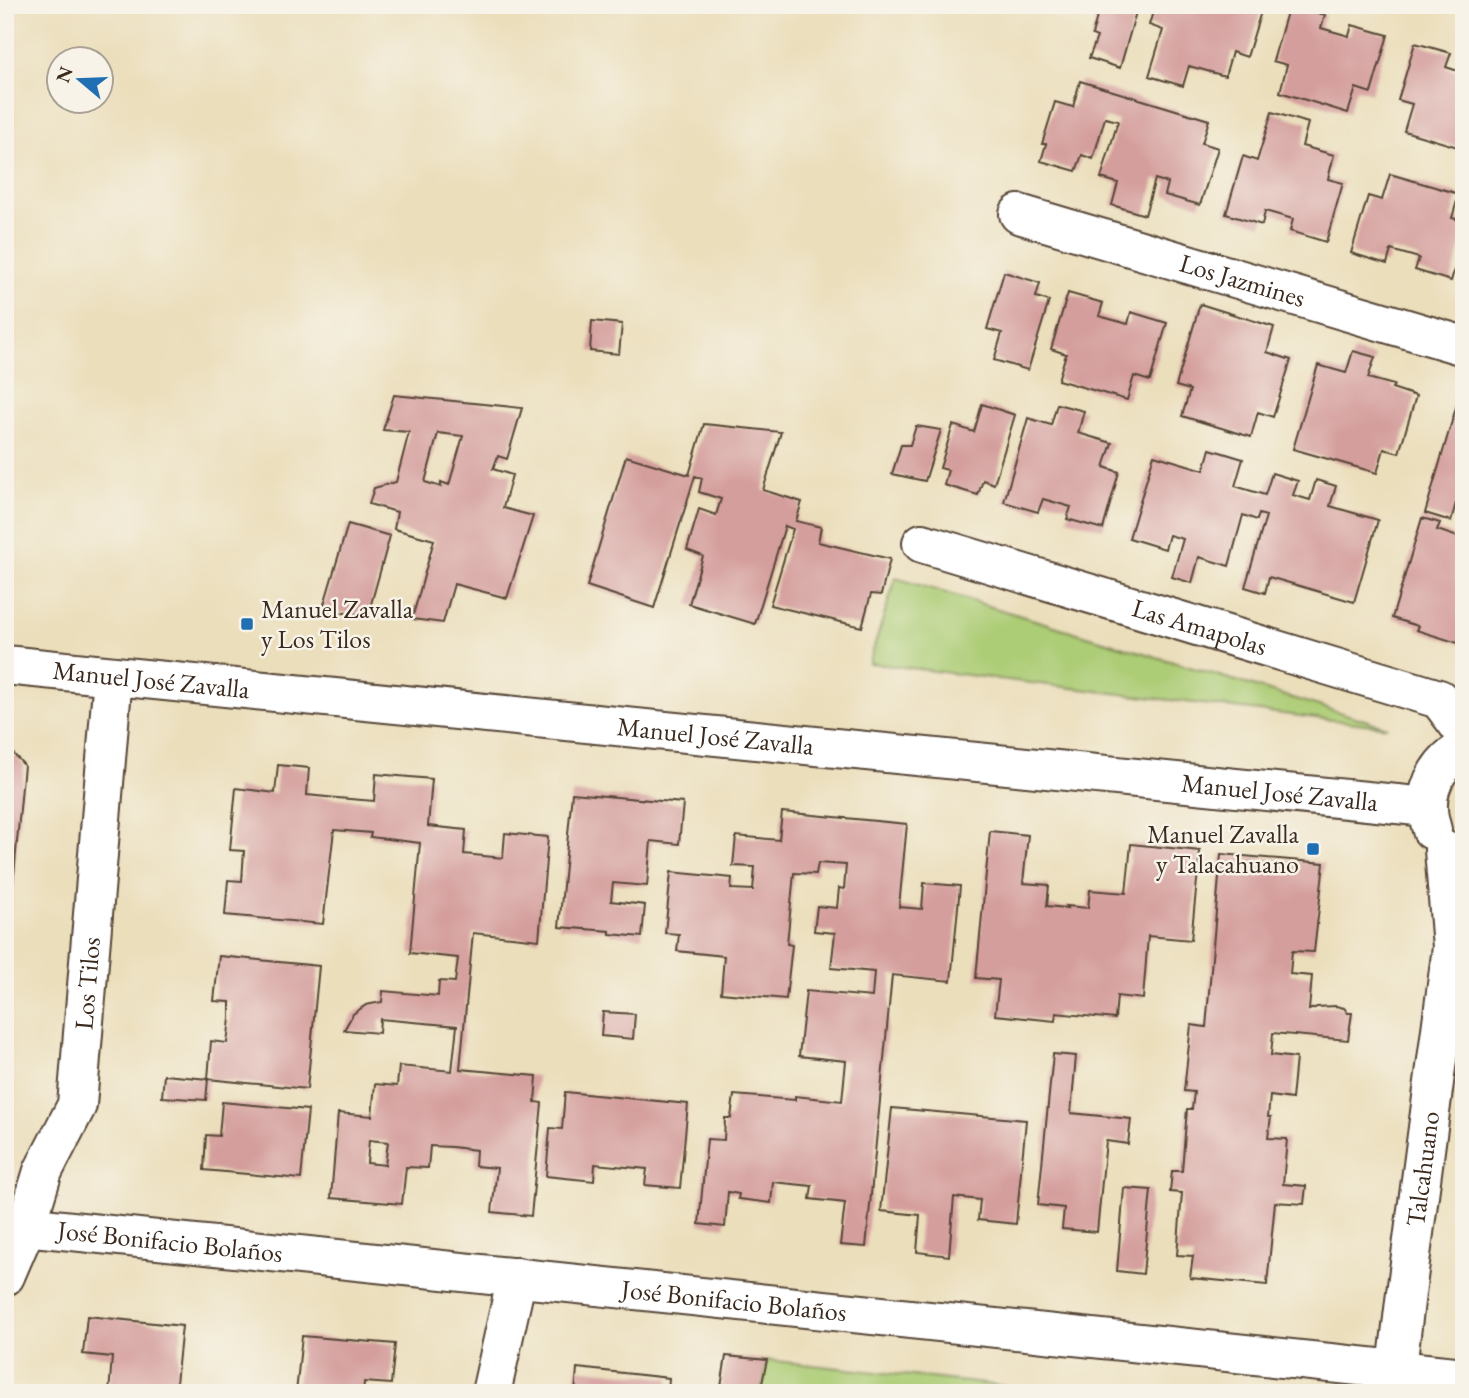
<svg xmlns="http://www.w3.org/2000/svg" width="1469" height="1398" viewBox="0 0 1469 1398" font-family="'EB Garamond',serif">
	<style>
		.green { fill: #accc74; stroke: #747b49; stroke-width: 2 }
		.building { fill: #d49e9c; fill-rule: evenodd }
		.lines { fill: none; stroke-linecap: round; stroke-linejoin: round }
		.minor-casing { stroke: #554536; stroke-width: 42 }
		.minor { stroke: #fff; stroke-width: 38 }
		.poi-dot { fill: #1f6fb2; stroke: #f7f3e8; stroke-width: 2.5 }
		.labels { text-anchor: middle; stroke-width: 5; stroke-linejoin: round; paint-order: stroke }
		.street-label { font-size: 26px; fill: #3b2a1e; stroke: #f7f3e8 }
		.poi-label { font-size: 26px; fill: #3b2a1e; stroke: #f7f3e8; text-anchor: start }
	</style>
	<rect width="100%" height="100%" fill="#f7f3e8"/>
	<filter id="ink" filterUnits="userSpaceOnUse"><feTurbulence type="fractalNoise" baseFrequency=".0143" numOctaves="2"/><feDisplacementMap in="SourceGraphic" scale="14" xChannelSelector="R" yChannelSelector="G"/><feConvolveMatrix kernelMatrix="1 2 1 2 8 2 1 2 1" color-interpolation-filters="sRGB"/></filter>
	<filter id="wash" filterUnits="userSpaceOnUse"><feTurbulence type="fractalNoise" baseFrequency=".00686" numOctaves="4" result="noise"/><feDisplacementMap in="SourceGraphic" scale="28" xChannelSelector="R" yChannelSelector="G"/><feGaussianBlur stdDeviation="1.57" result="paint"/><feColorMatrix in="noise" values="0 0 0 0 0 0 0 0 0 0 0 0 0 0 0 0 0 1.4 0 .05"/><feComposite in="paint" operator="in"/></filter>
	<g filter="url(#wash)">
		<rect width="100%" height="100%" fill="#ebdebb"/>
		<path class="green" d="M896 578 1388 727 869 663Z
			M767 1360 1066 1393H760Z"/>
		<g id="blocks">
			<path class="building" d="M1088 5H1138L1120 68 1089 58 1097 37 1092 35 1099 9Z
				M1155 5H1263L1247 57 1232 52 1225 76 1189 66 1183 86 1149 76 1163 30 1149 25Z
				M1289 5 1325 15 1321 28 1349 36 1352 25 1388 35 1371 93 1356 88 1348 113 1280 92 1287 65 1273 61Z
				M1415 43 1451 53 1446 67 1464 73V149L1404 131 1412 104 1398 100Z
				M1080 81 1209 120 1202 143 1218 148 1200 205 1165 195 1168 183 1155 179 1145 215 1112 205 1118 183 1101 178 1118 121 1105 118 1093 159 1082 155 1076 171 1041 161 1046 144H1042L1055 102 1073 107Z
				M1272 112 1308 123 1302 146 1334 155 1328 179 1343 183 1326 242 1290 231 1293 219 1265 211 1262 225 1226 214 1243 156 1257 161Z
				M1390 174 1459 194 1452 218 1464 221V237L1451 281 1415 270 1419 258 1391 250 1387 264 1351 253 1368 196 1382 200Z
				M1004 272 1040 283 1036 297 1049 301 1028 370 994 360 1002 333 987 329Z
				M1068 293 1103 303 1099 316 1128 324 1131 312 1167 323 1150 381 1134 376 1127 400 1058 380 1066 354 1051 349Z
				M1200 304 1274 327 1267 352 1291 360 1273 417 1258 412 1251 437 1182 416 1190 390 1176 386Z
				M592 321 622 324 619 354 590 351Z
				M1353 351 1375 357 1368 378 1394 385 1392 388 1416 396 1399 453 1384 449 1377 473 1293 449 1318 365 1346 373Z
				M394 395 522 408 507 459 498 456 493 469 512 475 503 508 533 516 507 598 454 584 443 623 412 619 434 540 394 529 397 512 369 504 374 488 396 482 409 432 383 430ZM438 433 463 436 449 485 441 482V487L425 482Z
				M1459 397 1464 399V505L1456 503 1451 521 1425 513Z
				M982 404 1015 415 994 484 983 480 978 495 944 485 948 470 940 468 953 425 974 432Z
				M1057 404 1084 411 1078 433 1112 443 1104 467 1119 472 1103 529 1067 519 1071 507 1043 499 1038 512 1004 502 1028 418 1051 425Z
				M704 424 781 432 763 490 802 502 796 521 821 527 818 542 890 559 881 595 871 594 862 627 770 605 793 529 785 526 755 624 689 604 703 556 687 550 699 509 716 515 721 499 699 492 702 478 695 476 654 608 587 586 626 456 689 475Z
				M916 426 941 430 925 481 892 474 901 445H910Z
				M1210 449 1243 459 1235 486 1265 495 1272 473 1298 481 1293 495 1310 500 1316 480 1336 486 1330 506 1378 520 1354 602 1269 577 1265 593 1245 587 1266 516 1259 514 1257 520 1243 515 1229 566 1199 557 1192 583 1172 577 1183 539 1169 535 1165 549 1129 538 1154 455 1204 470Z
				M1422 518 1440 523 1437 530 1464 539V645L1416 630 1418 626 1392 618Z
				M348 524 390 536 368 615 322 611Z
				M5 745 24 765 11 907 5 906Z
				M278 765 309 768 307 795 337 798 374 801 376 774 432 779 428 826 466 830 464 854 503 858 505 833 548 837 539 940 473 933 460 1069 537 1076 535 1102 542 1103 531 1216 492 1212 497 1168 475 1166 476 1150 452 1147 430 1146 428 1168 406 1167 402 1204 331 1198 338 1113 372 1116 375 1084 397 1086 399 1066 452 1071 457 1026 380 1019 379 1033 344 1030 353 1014 366 1005 382 1002 383 991 438 996 439 981 455 982 458 958 410 953 420 843 370 837 371 833 334 830 323 924 225 915 228 880 242 881 244 851 230 850 236 788 275 793ZM369 1140 388 1142 385 1165 367 1163Z
				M572 793 683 803 679 844 651 841 647 886 613 883 611 901 645 905 642 937 610 934V931L559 927Z
				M782 812 907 824 899 907 922 909 924 883 960 886 951 981 892 975 866 1247 840 1245 845 1203 810 1199 812 1186 773 1182 771 1203 738 1199 739 1194 728 1192 725 1227 699 1224 707 1139 724 1140 725 1118H731L734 1095 795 1100V1096L842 1101 846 1061 799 1056 806 991 872 997 874 972 831 968 835 933 814 931 817 906 837 908 839 888 844 889 846 865 818 863 816 874 794 873 787 944 792 945 786 999 721 993 724 956 677 951 679 934 665 933 671 872 732 878 731 889 753 890 755 867 733 866 736 836 779 840Z
				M990 831 1028 835 1023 883 1049 885 1047 906 1067 908 1066 906 1088 908 1090 890 1126 893 1131 844 1200 851 1191 940 1148 936 1143 999 1117 996 1115 1019 1056 1013 1055 1021 995 1015 999 980 976 978Z
				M1221 854 1324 863 1314 952 1292 951 1290 974 1312 976 1309 1010 1317 1007 1336 1006 1344 1008 1348 1013H1352L1348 1040 1273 1033 1271 1055 1296 1058 1292 1099 1270 1096 1268 1117H1271L1268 1138 1287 1139 1283 1184 1306 1186 1304 1204 1275 1202 1267 1285 1190 1278 1193 1256 1177 1255 1182 1193 1170 1192 1172 1171H1182L1187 1109H1192L1194 1092 1184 1091 1191 1025 1206 1027Z
				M219 956 319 966 307 1089 208 1079 211 1041 227 1043 230 1019V1002L214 1001Z
				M603 1012 635 1014 633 1039 601 1036Z
				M1053 1054 1076 1056 1071 1113 1131 1119 1128 1144 1106 1141 1097 1232 1062 1229 1064 1208 1038 1205Z
				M164 1075 208 1079 206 1100 162 1097Z
				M565 1092 688 1104 680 1188 645 1185 647 1169 595 1164 594 1181 546 1176 550 1128 562 1129Z
				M222 1102 308 1110 301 1179 204 1170 206 1135 219 1136Z
				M892 1108 1026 1120 1016 1224 978 1220 980 1200 954 1197 949 1256 917 1252 920 1215 881 1211Z
				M1124 1188 1151 1190 1143 1274 1117 1271Z
				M87 1316 182 1326 175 1393H109L112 1357 83 1354Z
				M302 1336 395 1344 391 1384 364 1382 363 1393H296Z
				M726 1356 767 1360 760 1393H720Z
				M577 1368 669 1378 668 1393H575Z"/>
		</g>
	</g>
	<g filter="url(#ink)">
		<use href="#blocks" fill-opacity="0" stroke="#554536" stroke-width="2"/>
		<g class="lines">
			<defs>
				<g id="minor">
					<path id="s1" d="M1019 214 1464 346"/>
					<path id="s2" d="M922 543 1439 699 1464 732"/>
					<path id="s3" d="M5 665 1427 807"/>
					<path d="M1432 830C1430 823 1428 815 1428 808 1427 783 1442 759 1464 749"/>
					<path id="s4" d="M5 1224 1464 1377"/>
					<path id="s5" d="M5 1276 26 1227 43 1171 77 1105 113 676"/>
					<path d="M491 1393 517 1277"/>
					<path id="s6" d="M1394 1393 1406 1293 1452 947 1444 850"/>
				</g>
			</defs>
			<use href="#minor" class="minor-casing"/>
			<use href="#minor" class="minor"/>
		</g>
	</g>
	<g class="poi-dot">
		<rect x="240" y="617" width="14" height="14" rx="3.5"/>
		<rect x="1306" y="842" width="14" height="14" rx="3.5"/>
	</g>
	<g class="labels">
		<g class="street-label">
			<text dy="9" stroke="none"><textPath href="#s1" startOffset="233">Los Jazmines</textPath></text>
			<text dy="9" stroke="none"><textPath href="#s2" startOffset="290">Las Amapolas</textPath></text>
			<text dy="9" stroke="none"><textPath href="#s3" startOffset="147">Manuel José Zavalla</textPath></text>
			<text dy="9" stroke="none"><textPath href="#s3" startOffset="714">Manuel José Zavalla</textPath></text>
			<text dy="9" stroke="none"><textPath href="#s3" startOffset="1281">Manuel José Zavalla</textPath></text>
			<text dy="9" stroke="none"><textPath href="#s5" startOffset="308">Los Tilos</textPath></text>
			<text dy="9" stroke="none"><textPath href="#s6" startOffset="226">Talcahuano</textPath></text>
			<text dy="9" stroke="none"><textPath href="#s4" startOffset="166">José Bonifacio Bolaños</textPath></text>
			<text dy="9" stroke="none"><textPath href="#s4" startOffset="733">José Bonifacio Bolaños</textPath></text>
		</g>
		<g class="poi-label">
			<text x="261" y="618">Manuel Zavalla<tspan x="261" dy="30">y Los Tilos</tspan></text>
			<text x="1299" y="843" text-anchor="end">Manuel Zavalla<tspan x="1299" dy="30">y Talacahuano</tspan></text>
		</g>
	</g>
	<rect width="1469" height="1398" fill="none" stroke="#f7f3e8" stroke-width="28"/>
	<g transform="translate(80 80) rotate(289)"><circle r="33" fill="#f7f3e8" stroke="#aca397" stroke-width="2"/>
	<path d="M0-5L12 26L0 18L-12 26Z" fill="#1f6fb2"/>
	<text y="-10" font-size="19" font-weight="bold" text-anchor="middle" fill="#3b2a1e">N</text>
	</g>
</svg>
